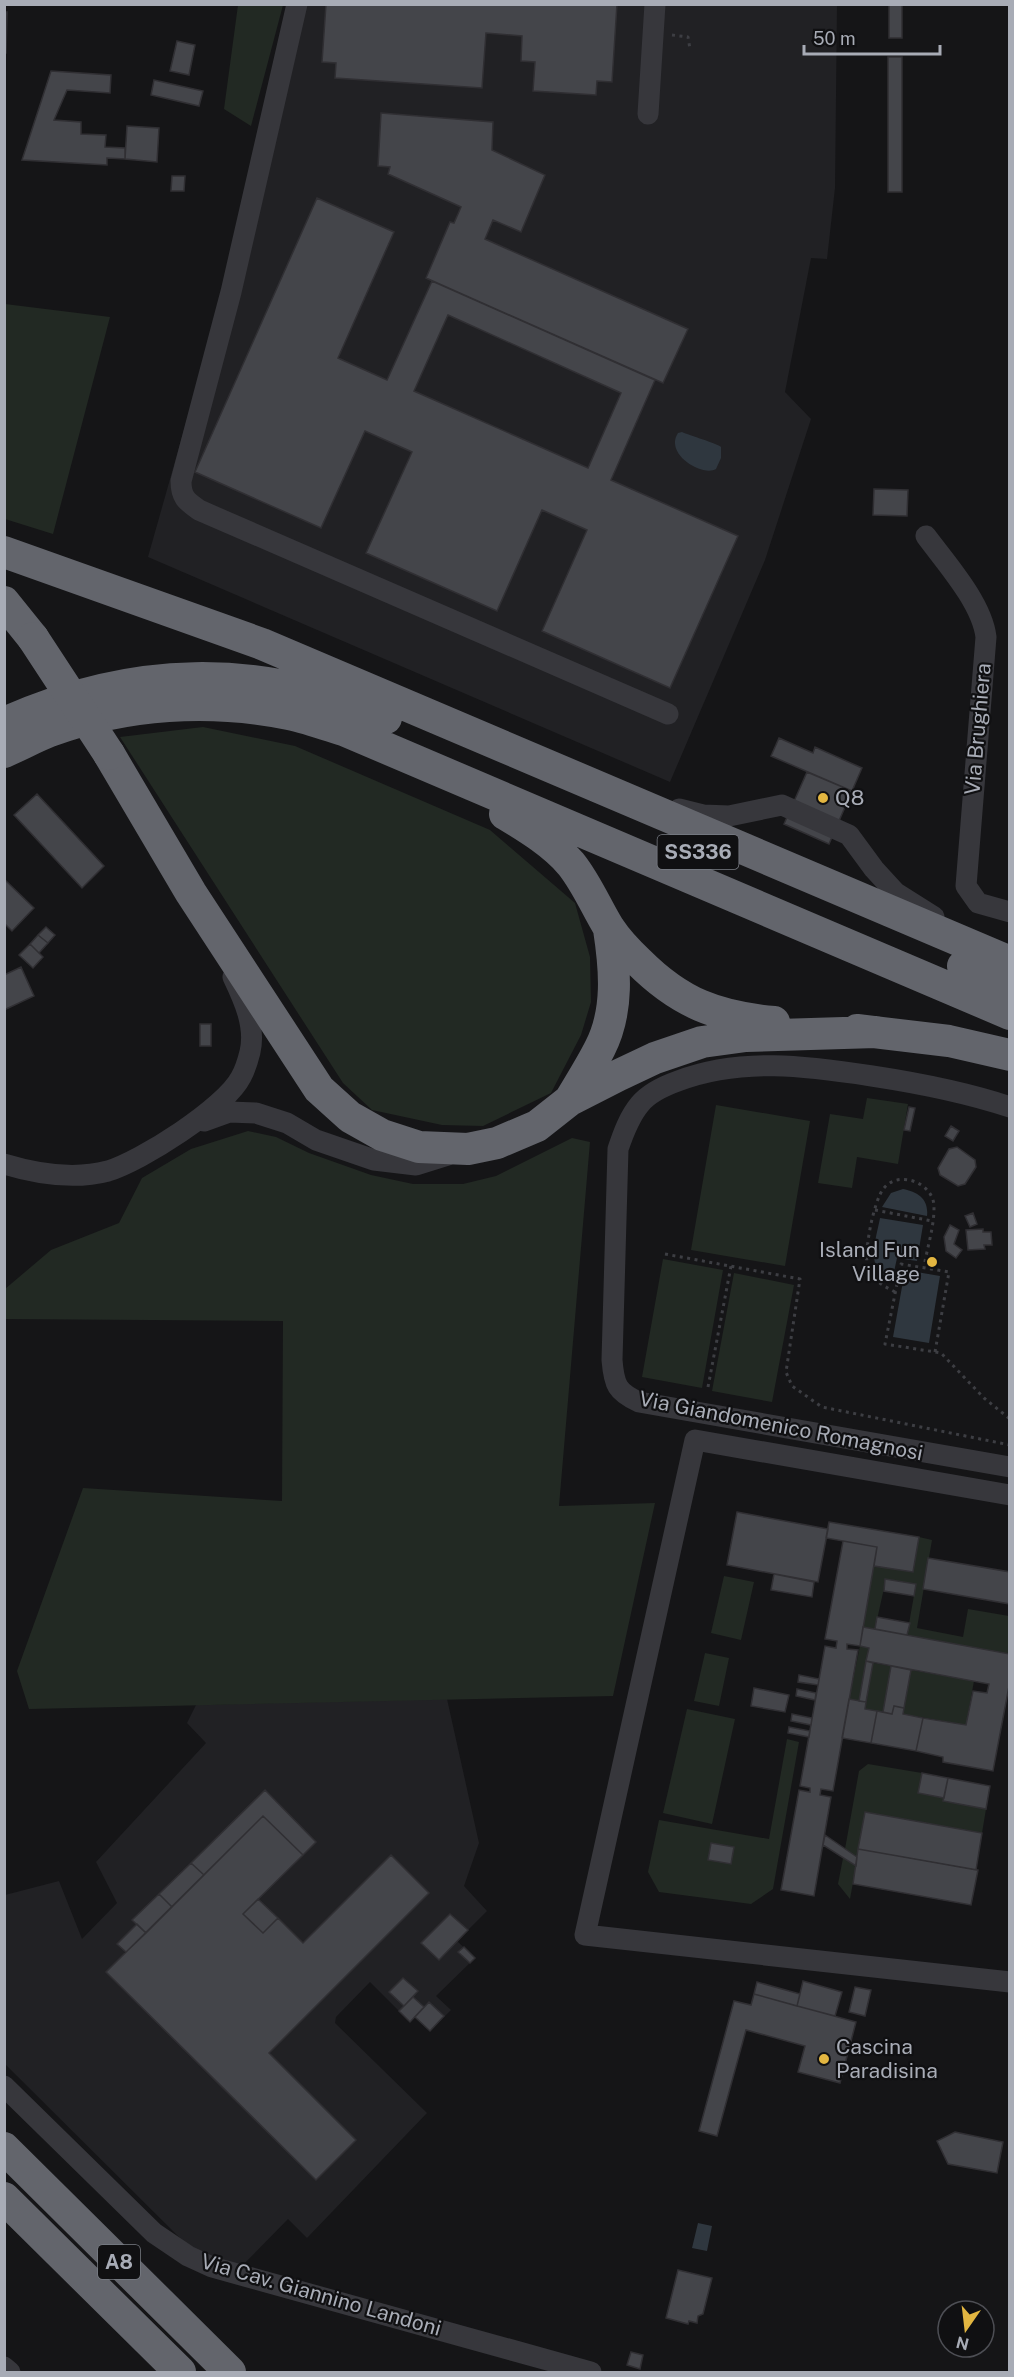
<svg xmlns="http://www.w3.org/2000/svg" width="1014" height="2377" viewBox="0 0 1014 2377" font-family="'Public Sans',sans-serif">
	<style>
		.built { fill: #212124 }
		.green { fill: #222923 }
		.water { fill: #2f373f }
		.building { fill: #44454a; stroke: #302f33; stroke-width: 1.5; fill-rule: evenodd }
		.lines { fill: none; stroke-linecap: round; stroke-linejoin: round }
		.path { stroke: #3d3e43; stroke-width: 3; stroke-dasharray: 3 4.5; stroke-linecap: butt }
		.minor { stroke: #37373c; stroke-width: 21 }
		.highway { stroke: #63656c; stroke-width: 32 }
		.highway-bridge { stroke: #63656c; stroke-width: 32 }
		.poi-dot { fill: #e3b641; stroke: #101012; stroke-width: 2 }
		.labels { text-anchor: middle; stroke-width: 4.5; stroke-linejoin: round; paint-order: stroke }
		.shield { fill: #101012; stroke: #7a7d85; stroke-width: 1.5 }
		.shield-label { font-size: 20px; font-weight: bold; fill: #a8acb6 }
		.street-label { font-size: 21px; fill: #a8acb6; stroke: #101012 }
		.poi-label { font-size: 21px; fill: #a8acb6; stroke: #101012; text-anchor: start }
	</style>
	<rect width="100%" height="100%" fill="#151517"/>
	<path class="built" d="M304 5H837L835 188 827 259 811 258 785 392 811 419 765 560 670 782 148 557Z
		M447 1699 479 1843 464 1886 487 1911 457 1941 475 1958 436 1996 451 2010 430 2031 415 2017 410 2022 370 1982 336 2017 335 2023 427 2113 307 2238 288 2219 241 2267 188 2246 5 2064V1895L59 1881 82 1939 117 1903 96 1862 206 1743 187 1723 196 1705Z"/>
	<path class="green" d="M238 5H283L251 126 224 109Z
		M5 304 110 317 53 534 5 519Z
		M203 727 295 746 490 830 575 903 590 957 591 1002 581 1035 551 1093 483 1126 442 1125 372 1110 343 1083 120 737Z
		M867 1098 908 1104 898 1164 857 1157 852 1188 818 1183 830 1114 863 1119Z
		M716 1105 810 1121 785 1266 691 1250Z
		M248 1131 276 1137 309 1153 371 1175 413 1184H463L496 1176 572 1138 590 1142 559 1506 655 1503 613 1696 29 1709 17 1671 83 1488 282 1501 283 1321 5 1319V1289L51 1250 119 1223 142 1178 191 1149Z
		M663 1259 723 1270 702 1388 642 1377Z
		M734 1273 794 1285 772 1402 712 1391Z
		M919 1537 932 1540 917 1628 963 1637 968 1609 1009 1616V1654L907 1635 916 1584 886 1579 875 1629 863 1627 874 1566 913 1572Z
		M724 1576 754 1582 741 1640 711 1633Z
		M860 1646 869 1648 859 1701 849 1699Z
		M705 1653 729 1658 719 1706 694 1701Z
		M873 1663 891 1666 883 1712 865 1709Z
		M911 1670 974 1681 966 1725 903 1714Z
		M687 1709 735 1719 712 1824 663 1813Z
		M787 1739 799 1742 773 1889 751 1904 659 1892 648 1872 659 1820 769 1839Z
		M868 1764 922 1773 918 1793 944 1798V1801L986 1809 982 1833 865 1812 857 1857 845 1849 859 1771Z
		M843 1858 856 1866 850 1899 838 1884Z"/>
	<path class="water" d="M682 432C689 435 718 444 721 447V458L716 469C702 477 664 454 678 433Z
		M903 1189C918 1192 929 1199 927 1216L882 1207 891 1193Z
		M880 1218 923 1225 917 1261 897 1258 892 1281C864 1270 876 1240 880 1218Z
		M905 1270 940 1276 929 1343 893 1337Z
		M698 2223 712 2226 707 2251 692 2248Z"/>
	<path class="building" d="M326 4H617L612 82 597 81 596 95 533 91 535 62 521 61 522 36 486 33 482 88 335 78 336 63 322 62Z
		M889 4H902V38H889Z
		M4 12H7L6 53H4Z
		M177 41 195 45 189 75 170 71Z
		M888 57H902V192H888Z
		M51 71 111 75 110 93 67 90 54 120 81 122V134L106 135 105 147 125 148V159L107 158V165L22 160Z
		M154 80 203 91 199 106 151 95Z
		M381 113 493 122 492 150 545 175 521 232 493 220 485 239 688 329 663 383 426 278 450 222 454 223 461 207 388 174 390 167 378 166Z
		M127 126 159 128 157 162 125 159Z
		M172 176H185L184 191H171Z
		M317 198 394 232 338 358 387 380 432 281 655 380 611 480 738 536 670 688 542 631 587 530 542 510 497 611 366 553 412 452 365 431 321 528 195 472ZM448 315 621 393 588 468 414 391Z
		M874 489 908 490 907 516 873 515Z
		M779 738 813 753 815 747 862 768 852 791 771 756Z
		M807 772 852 791 829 844 784 824Z
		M37 794 104 866 82 888 14 815Z
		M4 879 34 908 12 931 4 923Z
		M46 927 55 935 48 943 38 935Z
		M38 935 48 943 39 953 30 944Z
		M30 944 43 957 33 968 19 955Z
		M21 967 34 996 4 1010V975Z
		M200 1024H211V1046H200Z
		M909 1107 915 1108 910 1131 904 1130Z
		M951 1126 959 1131 953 1141 945 1136Z
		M957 1147 975 1160 976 1167 965 1184 958 1186 940 1175 938 1168 949 1149Z
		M973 1213 977 1224 970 1227 965 1216Z
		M950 1225 959 1230 954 1244 962 1250 956 1258 946 1251 944 1237Z
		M983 1229V1232H991L992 1245H984L985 1249 968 1250 966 1230Z
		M737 1512 828 1529 818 1582 727 1565Z
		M829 1522 919 1537 913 1572 874 1566 877 1547 826 1538Z
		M843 1541 877 1547 860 1646 847 1644V1649L858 1650 833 1791 821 1789 820 1795 831 1797 814 1896 781 1890 799 1790 810 1792V1788L800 1786 825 1646 836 1648 837 1641 825 1639Z
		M928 1558 1010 1572V1604L923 1589Z
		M774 1574 814 1582 812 1597 771 1590Z
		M885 1579 916 1584 914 1596 884 1591Z
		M877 1617 910 1623 907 1635 875 1629Z
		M863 1627 1010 1654V1681L993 1771 943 1762V1757L916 1751 923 1718 966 1725 973 1691 987 1693 989 1684 866 1661 869 1648 860 1646Z
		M866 1661 873 1663 866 1702 859 1701Z
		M891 1666 911 1670 904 1708 894 1706 892 1714 883 1712Z
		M799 1675 819 1679 818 1685 798 1682Z
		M754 1688 789 1695 785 1712 751 1706Z
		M797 1689 816 1693 815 1700 796 1696Z
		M849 1699 866 1702 865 1709 877 1711 871 1743 842 1738Z
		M894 1706 904 1708 903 1714 923 1718 916 1751 871 1743 877 1711 892 1714Z
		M792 1714 812 1718 811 1725 791 1721Z
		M789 1727 810 1731 809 1737 788 1733Z
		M922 1773 948 1778 944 1798 918 1793Z
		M948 1778 990 1786 986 1809 943 1801Z
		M265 1790 316 1842 303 1855 263 1816 204 1875 191 1863Z
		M865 1812 982 1833 976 1870 858 1849Z
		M263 1816 303 1855 243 1914 263 1933 278 1918 303 1943 391 1855 429 1893 269 2053 356 2140 316 2180 106 1972Z
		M825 1835 857 1857 856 1866 823 1845Z
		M711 1843 734 1847 731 1864 708 1860Z
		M858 1849 978 1870 971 1905 853 1884Z
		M191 1863 204 1875 172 1907 159 1894Z
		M159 1894 172 1907 146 1933 132 1920Z
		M258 1899 278 1918 263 1933 243 1914Z
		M450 1914 468 1930 439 1960 421 1943Z
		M137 1924 146 1933 126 1952 117 1944Z
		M464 1947 475 1958 470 1963 458 1952Z
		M403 1978 418 1991 404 2006 389 1992Z
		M803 1981 842 1992 835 2016 797 2006Z
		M757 1982 800 1994 797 2006 754 1994Z
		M855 1987 871 1990 865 2016 849 2012Z
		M754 1994 856 2022 840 2083 798 2072 805 2046 746 2030 717 2136 699 2131 734 2001 751 2005Z
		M413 1997 424 2007 410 2022 399 2011Z
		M429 2002 444 2016 430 2031 415 2017Z
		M955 2132 1003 2142 997 2173 948 2164 937 2141Z
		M678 2270 712 2278 703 2314 698 2316 697 2323 689 2321 688 2324 666 2318Z
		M631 2352 643 2355 640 2369 627 2365Z"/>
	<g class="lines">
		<path class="path" d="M672 35 688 37 690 49
			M875 1210 932 1221
			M665 1254 800 1279 786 1372 792 1386 822 1407 1010 1445
			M895 1292C884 1286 873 1281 868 1268 863 1254 874 1199 884 1188 900 1169 935 1184 934 1208 934 1228 927 1248 924 1267
			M935 1352 949 1272 901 1264 885 1344 935 1352 941 1353 984 1398 1010 1419
			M708 1387 731 1266"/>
		<path class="minor" d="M297 4 231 292 181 481C181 497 186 501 199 510L668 714
			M648 114 655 4
			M926 536C946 563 982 603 986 637L966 886 978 903 1010 912
			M679 809 703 815 729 816 782 805 849 835 874 869 896 893 934 917
			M1010 1107C965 1092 918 1083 872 1076 807 1066 741 1057 678 1081 664 1086 649 1093 640 1104 629 1117 623 1134 618 1149L612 1360C614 1385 617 1392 639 1402L1010 1467
			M204 1121 229 1112 256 1113 287 1123 316 1140 374 1160 416 1165 448 1155
			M4 1164C37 1174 74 1180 108 1171 141 1161 225 1108 241 1077 245 1070 248 1060 250 1052 256 1026 244 1000 233 977
			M1010 1495 695 1440 585 1935 1010 1982
			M4 2086 154 2233 188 2256 212 2267 591 2372
			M4 2367 10 2372"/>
		<path class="highway" d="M4 552 262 644 1010 962
			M4 602 33 638
			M4 723C130 666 259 662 386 718
			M4 752C20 745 35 737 50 731 126 703 210 698 289 714 308 718 327 725 346 731L1010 1014
			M109 754 191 893 319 1089 350 1117 382 1135 419 1147 468 1149 497 1143 537 1126 570 1100 619 1075 655 1058 702 1042 746 1036 876 1032
			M505 814C528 828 553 843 571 864 587 884 596 907 609 928 617 940 628 952 639 962 680 1003 717 1017 774 1022
			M963 966 1010 986
			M857 1030 949 1041 1010 1055
			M570 1100C580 1083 591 1066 600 1048 619 1011 615 968 609 929
			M4 2148 230 2372
			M4 2198 180 2372"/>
		<path class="highway-bridge" d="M33 638 109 754"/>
	</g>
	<g class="poi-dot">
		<circle cx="823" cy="798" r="6"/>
		<circle cx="932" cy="1262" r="6"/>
		<circle cx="824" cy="2059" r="6"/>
	</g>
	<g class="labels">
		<g class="shield">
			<rect x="657.5" y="835" width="81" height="34" rx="4.5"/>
			<rect x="98" y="2245" width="42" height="34" rx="4.5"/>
		</g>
		<g class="shield-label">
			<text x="698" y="859">SS336</text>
			<text x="119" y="2269">A8</text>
		</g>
		<g class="street-label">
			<text transform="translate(978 729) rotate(-85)" y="7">Via Brughiera</text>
			<text transform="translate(781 1426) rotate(11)" y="7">Via Giandomenico Romagnosi</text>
			<text transform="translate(321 2295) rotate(16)" y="7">Via Cav. Giannino Landoni</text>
		</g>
		<g class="poi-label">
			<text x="835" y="805">Q8</text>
			<text x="920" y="1257" text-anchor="end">Island Fun<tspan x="920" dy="24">Village</tspan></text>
			<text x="836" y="2054">Cascina<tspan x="836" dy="24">Paradisina</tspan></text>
		</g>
	</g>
	<rect width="1014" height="2377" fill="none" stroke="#a8acb6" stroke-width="12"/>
	<g transform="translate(966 2329) rotate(194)"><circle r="28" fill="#101012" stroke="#4d4e54" stroke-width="1.5"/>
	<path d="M0-4.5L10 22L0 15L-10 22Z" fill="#e3b641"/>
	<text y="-9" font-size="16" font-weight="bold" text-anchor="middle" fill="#a8acb6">N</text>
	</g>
	<path d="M804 45v9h136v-9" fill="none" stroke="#a8acb6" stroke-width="3"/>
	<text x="813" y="45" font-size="18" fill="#a8acb6" stroke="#101012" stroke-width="4.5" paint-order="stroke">50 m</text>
</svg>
